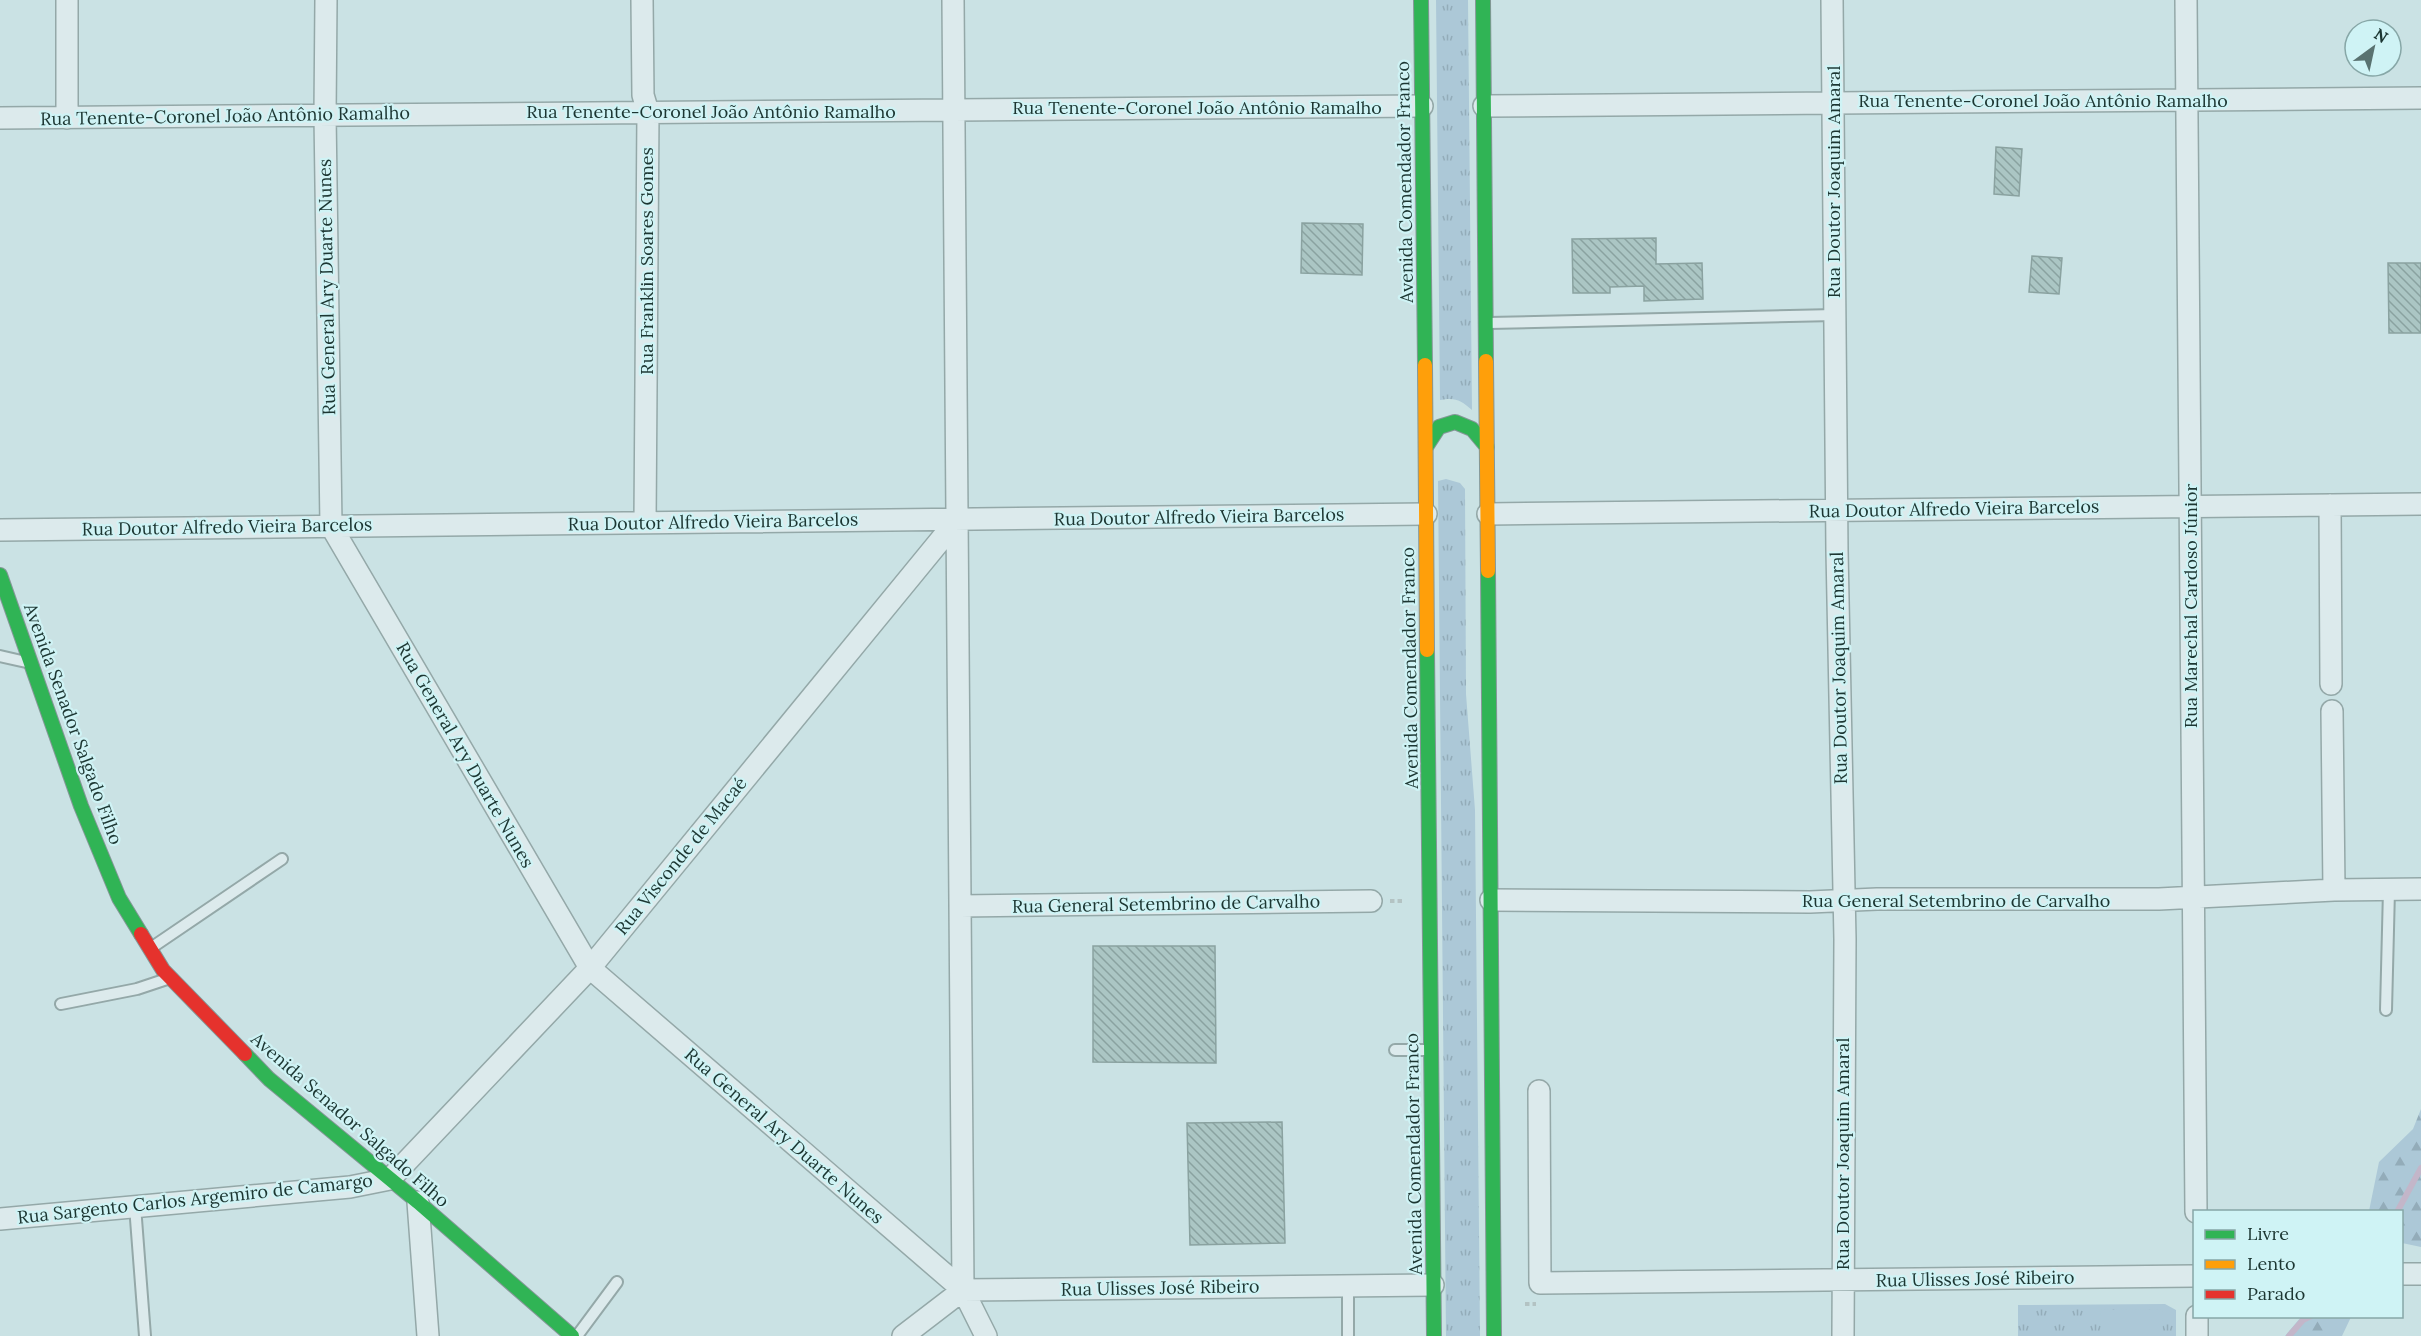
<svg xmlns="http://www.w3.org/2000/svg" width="2421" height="1336" viewBox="0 0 2421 1336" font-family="Lora,serif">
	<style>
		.grass { fill: url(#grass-tufts) }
		.forest { fill: url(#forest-firs) }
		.pitch { fill: #acc8d7 }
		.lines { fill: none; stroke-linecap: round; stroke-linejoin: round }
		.stream { stroke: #c3b6c9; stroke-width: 6 }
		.building { fill: url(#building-back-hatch); stroke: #8aa2a0; stroke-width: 1.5 }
		.lane-casing { stroke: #94a8a8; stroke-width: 14 }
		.street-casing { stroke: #94a8a8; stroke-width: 24 }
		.fast-casing { stroke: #849797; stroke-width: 16 }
		.slow-casing { stroke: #849797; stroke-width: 16 }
		.jam-casing { stroke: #849797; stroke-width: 16 }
		.path { stroke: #b3c3c3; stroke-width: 4; stroke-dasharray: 4.5 3; stroke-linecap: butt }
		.lane { stroke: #dceaec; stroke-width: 10 }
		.street { stroke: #dceaec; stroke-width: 21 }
		.fast { stroke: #30b455; stroke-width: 14 }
		.slow { stroke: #ff9f0a; stroke-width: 14 }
		.jam { stroke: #e5322d; stroke-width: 14 }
		.labels { text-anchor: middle; stroke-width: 4.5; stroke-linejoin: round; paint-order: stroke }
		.street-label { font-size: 18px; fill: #1c3632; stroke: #cff3f5 }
	</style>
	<defs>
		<pattern id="grass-tufts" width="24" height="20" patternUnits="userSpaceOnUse" patternTransform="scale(1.5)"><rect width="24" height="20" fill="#acc8d7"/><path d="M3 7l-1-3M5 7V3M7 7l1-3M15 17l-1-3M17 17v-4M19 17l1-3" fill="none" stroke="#93acb9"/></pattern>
		<pattern id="forest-firs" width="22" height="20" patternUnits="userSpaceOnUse" patternTransform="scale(1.5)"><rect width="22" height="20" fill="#acc8d7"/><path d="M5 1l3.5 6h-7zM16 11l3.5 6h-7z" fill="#93acb9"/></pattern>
		<pattern id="building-back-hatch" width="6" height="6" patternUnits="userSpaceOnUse" patternTransform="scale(1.5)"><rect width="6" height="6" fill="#abc6c4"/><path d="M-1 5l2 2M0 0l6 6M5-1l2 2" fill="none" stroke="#8aa2a0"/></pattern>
	</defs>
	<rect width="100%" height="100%" fill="#cae2e4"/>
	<path class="grass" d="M1436 0H1468L1472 410C1461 400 1455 397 1440 400Z
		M1446 479 1460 483 1465 489 1466 694 1475 810 1480 1336H1446L1438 481Z
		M2165 1304 2176 1310V1336H2018V1305Z"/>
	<path class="forest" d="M2421 1109V1247L2402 1243V1212L2369 1211 2379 1162 2413 1129Z
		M2301 1317V1316L2351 1317 2342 1336H2285Z"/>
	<path class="pitch" d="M2162 1309 2163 1336H2101L2100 1310Z"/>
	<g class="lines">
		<path class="stream" d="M2397 1212 2421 1168
			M2289 1336 2303 1320 2311 1316"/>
	</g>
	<path class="building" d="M1996 147 2022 149 2019 196 1994 194Z
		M1302 223 1363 224 1362 275 1301 273Z
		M1656 238V264L1702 263 1703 299 1644 301V286L1610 287V293H1573L1572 239Z
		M2032 256 2062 258 2059 294 2029 292Z
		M2388 263H2421V333H2389Z
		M1093 946H1215L1216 1063 1093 1062Z
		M1282 1122 1285 1243 1190 1245 1187 1123Z"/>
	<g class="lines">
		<defs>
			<path id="lane" d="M1489 323 1835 315
				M0 656 26 662
				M151 948 282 859
				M61 1004 137 989 167 979
				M2386 1010 2389 890
				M1395 1050H1428
				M135 1206 145 1336
				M577 1336 617 1282
				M1348 1336V1286"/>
			<path id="street" d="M326 0 325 115 331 526 590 968 963 1290 986 1336
				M642 0 643 95 648 112 645 523
				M953 0 963 1290
				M1832 0 1837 551 1845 939 1843 1336
				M2186 0 2196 1212
				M1484 106 2421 98
				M0 118 1422 106
				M67 118V0
				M2330 505 2331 684
				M1488 514 2421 504
				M0 530 1426 514
				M2332 711 2334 890
				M1491 900 1810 902 1877 899H2159L2334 890 2421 889
				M960 906 1371 901
				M1539 1091 1540 1283 2194 1276
				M418 1202 428 1336
				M0 1219 350 1187 390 1179 590 968 957 520
				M2402 1274H2421
				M2197 1316V1336
				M903 1336 963 1290 1433 1285"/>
			<path id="fast" d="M1421 0 1425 365
				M1483 0 1486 361
				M1426 447 1439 427 1455 422 1472 429 1487 447
				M1488 571 1494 1336
				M0 575 81 806 119 898 141 934
				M1427 650 1434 1336
				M245 1054 269 1079 418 1202 572 1336"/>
			<path id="slow" d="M1486 361 1488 571
				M1425 365 1427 650"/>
			<path id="jam" d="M141 934 163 970 245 1054"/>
		</defs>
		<use href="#lane" class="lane-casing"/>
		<use href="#street" class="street-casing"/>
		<use href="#fast" class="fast-casing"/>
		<use href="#slow" class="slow-casing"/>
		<use href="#jam" class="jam-casing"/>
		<path class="path" d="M1390 901H1404
			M1525 1304H1536"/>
		<use href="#lane" class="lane"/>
		<use href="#street" class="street"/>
		<use href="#fast" class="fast"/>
		<use href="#slow" class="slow"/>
		<use href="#jam" class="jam"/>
	</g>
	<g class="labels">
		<g class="street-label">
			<text x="2043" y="107">Rua Tenente-Coronel João Antônio Ramalho</text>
			<text x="1197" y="114">Rua Tenente-Coronel João Antônio Ramalho</text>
			<text x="711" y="118">Rua Tenente-Coronel João Antônio Ramalho</text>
			<text transform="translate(225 116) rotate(-1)" y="6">Rua Tenente-Coronel João Antônio Ramalho</text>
			<text transform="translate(1405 182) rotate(-91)" y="6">Avenida Comendador Franco</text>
			<text transform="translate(1834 182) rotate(-90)" y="6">Rua Doutor Joaquim Amaral</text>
			<text transform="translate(647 261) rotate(-90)" y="6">Rua Franklin Soares Gomes</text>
			<text transform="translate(327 287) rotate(-91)" y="6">Rua General Ary Duarte Nunes</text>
			<text transform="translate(1954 509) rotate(-1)" y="6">Rua Doutor Alfredo Vieira Barcelos</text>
			<text transform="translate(1199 517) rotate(-1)" y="6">Rua Doutor Alfredo Vieira Barcelos</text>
			<text transform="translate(713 522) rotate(-1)" y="6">Rua Doutor Alfredo Vieira Barcelos</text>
			<text transform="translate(227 527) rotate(-1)" y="6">Rua Doutor Alfredo Vieira Barcelos</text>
			<text transform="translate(2191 606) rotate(-90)" y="6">Rua Marechal Cardoso Júnior</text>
			<text transform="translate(1410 668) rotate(-91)" y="6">Avenida Comendador Franco</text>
			<text transform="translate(1839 668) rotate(-91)" y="6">Rua Doutor Joaquim Amaral</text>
			<text transform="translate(73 724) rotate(70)" y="6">Avenida Senador Salgado Filho</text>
			<text transform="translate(465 755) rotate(60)" y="6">Rua General Ary Duarte Nunes</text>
			<text transform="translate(681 856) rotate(-51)" y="6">Rua Visconde de Macaé</text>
			<text x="1956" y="907">Rua General Setembrino de Carvalho</text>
			<text transform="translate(1166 904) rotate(-1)" y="6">Rua General Setembrino de Carvalho</text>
			<text transform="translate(350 1120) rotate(41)" y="6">Avenida Senador Salgado Filho</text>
			<text transform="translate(784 1136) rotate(41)" y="6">Rua General Ary Duarte Nunes</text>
			<text transform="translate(1414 1154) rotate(-91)" y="6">Avenida Comendador Franco</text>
			<text transform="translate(1843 1154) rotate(-90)" y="6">Rua Doutor Joaquim Amaral</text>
			<text transform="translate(195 1199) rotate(-6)" y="6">Rua Sargento Carlos Argemiro de Camargo</text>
			<text transform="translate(1975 1279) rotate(-1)" y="6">Rua Ulisses José Ribeiro</text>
			<text transform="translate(1160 1288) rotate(-1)" y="6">Rua Ulisses José Ribeiro</text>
		</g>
	</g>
	<rect x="2193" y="1210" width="210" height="108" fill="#cff3f5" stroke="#87a7a7" stroke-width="1.5"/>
	<rect x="2205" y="1230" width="30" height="9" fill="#30b455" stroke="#87a7a7" stroke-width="1.5"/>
	<text x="2247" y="1240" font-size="18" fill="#1c3632">Livre</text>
	<rect x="2205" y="1260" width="30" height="9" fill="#ff9f0a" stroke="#87a7a7" stroke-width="1.5"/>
	<text x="2247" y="1270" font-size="18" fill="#1c3632">Lento</text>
	<rect x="2205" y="1290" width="30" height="9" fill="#e5322d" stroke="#87a7a7" stroke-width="1.5"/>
	<text x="2247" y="1300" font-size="18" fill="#1c3632">Parado</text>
	<g transform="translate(2373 48) rotate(33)"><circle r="28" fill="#cff3f5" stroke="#87a7a7" stroke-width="1.5"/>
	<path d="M0-4.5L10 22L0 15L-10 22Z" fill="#597270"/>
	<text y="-9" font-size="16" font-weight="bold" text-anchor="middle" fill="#1c3632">N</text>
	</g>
</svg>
